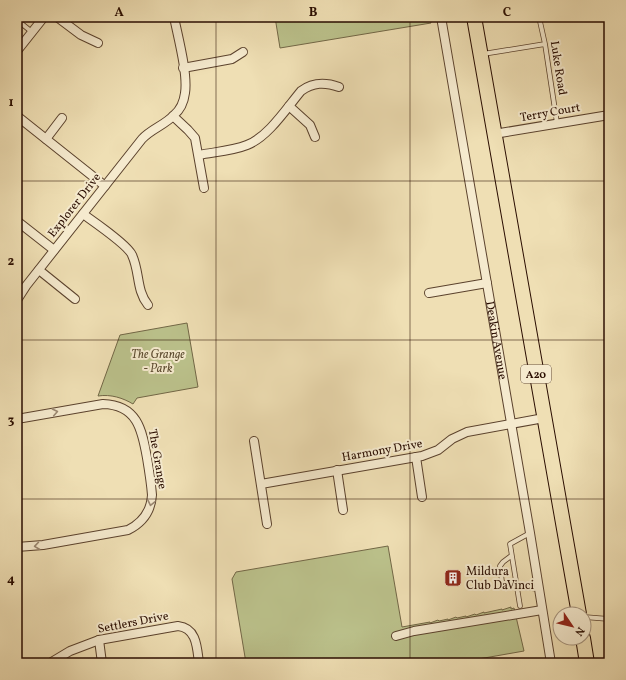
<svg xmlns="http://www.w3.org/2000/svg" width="626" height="680" viewBox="0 0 626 680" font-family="Vollkorn,serif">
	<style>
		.green { fill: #bbc18b; stroke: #726746 }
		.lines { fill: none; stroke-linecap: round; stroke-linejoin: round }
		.lane-casing { stroke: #5b422d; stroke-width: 5.5 }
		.street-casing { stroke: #5b422d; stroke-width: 10 }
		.highway-casing { stroke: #2a0d00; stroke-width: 16 }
		.lane { stroke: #f5eace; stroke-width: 4 }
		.street { stroke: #f5eace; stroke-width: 8 }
		.highway { stroke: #efdfb4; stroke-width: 14 }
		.oneway { stroke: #9a8771 }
		.grid { fill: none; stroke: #2a0d00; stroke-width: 1; stroke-opacity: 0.55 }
		.labels { text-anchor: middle; stroke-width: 4; stroke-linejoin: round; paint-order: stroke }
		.shield { fill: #f5eace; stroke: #674f3e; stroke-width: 1 }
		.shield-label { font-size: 11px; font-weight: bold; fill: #2a0d00 }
		.street-label { font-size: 12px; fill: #2a0d00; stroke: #f5eace }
		.park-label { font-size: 12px; font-style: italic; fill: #5d4c31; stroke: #f5eace }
		.poi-label { font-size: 12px; fill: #2a0d00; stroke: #f5eace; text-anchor: start }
		.neatline { fill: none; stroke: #2a0d00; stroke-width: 1.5 }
		.grid-label { font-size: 13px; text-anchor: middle; font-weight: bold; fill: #2a0d00 }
	</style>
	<rect width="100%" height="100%" fill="#efdfb4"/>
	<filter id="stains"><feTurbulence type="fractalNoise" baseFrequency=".005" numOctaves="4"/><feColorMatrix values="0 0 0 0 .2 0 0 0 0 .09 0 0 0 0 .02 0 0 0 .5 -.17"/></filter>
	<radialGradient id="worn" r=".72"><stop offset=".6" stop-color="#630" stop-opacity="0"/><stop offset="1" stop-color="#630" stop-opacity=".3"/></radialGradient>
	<path class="green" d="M275 17H430L431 23 280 48Z
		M187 323 198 387 137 398 133 404C123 398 111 394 98 396L120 335Z
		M388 546 402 627 430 622V623L438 620 439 621 448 619V620L456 617 457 618 466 616V617L475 614 476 615 484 612V613L502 609V610L511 607V609L514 608 524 651 456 663H246L232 579 236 572Z"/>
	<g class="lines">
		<defs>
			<path id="lane" d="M539 17 545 44 557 123
				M17 20 32 32
				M483 54 545 44
				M511 556 503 562 500 566 502 582 507 585 538 589
				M520 606 510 544 530 533
				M584 617 609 619"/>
			<g id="street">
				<path d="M57 17 81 35 98 43"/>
				<path id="s1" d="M441 17 530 533 551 663"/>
				<path d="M17 51 44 17"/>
				<path d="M183 68 232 59 243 52"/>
				<path d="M289 106 310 125 315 137"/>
				<path d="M17 116 105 186"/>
				<path d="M173 116 188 130 195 138 204 188"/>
				<path d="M494 134 609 115"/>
				<path d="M46 139 62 118"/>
				<path d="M199 155C214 152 232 151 247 145 268 137 286 109 301 91 313 82 325 82 339 87"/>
				<path d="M83 214C94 222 128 245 132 255 140 272 136 290 148 305"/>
				<path d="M17 221 54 250"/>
				<path d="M39 270 75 299"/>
				<path d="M429 293 487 283"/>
				<path d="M17 300 26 286 142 139C151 129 165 125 174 115 180 110 184 101 185 93 188 74 178 37 174 17"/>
				<path d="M17 419 103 404C137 405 142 429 147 458 149 470 151 482 152 495 151 511 142 523 128 530L43 545 17 547"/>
				<path d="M254 441 267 524"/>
				<path d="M416 457 422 497"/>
				<path d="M337 470 343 510"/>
				<path d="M261 484 422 456 438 450 452 439 467 432 544 418"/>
				<path d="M396 636 414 631 542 610"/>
				<path d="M99 640 102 663"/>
				<path d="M50 663 70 651 99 640 178 626C197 628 197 648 199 663"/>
			</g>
			<path id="highway" d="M474 17 579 614
				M583 638 587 663"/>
		</defs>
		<use href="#lane" class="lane-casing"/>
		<use href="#street" class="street-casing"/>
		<use href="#highway" class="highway-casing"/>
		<use href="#lane" class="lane"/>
		<use href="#street" class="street"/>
		<use href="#highway" class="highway"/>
	</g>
	<defs><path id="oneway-chevron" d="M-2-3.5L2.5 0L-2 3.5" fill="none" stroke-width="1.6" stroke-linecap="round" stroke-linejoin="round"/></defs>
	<g class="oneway">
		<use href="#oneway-chevron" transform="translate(55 412) rotate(-11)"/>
		<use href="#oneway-chevron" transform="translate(151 503) rotate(102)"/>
		<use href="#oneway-chevron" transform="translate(37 546) rotate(172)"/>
	</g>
	<path class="grid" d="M216 17V663M410 17V663M17 181H609M17 340H609M17 499H609"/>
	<defs>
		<symbol id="building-square" viewBox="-11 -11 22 22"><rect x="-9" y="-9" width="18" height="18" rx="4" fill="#8f2418" stroke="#f5eace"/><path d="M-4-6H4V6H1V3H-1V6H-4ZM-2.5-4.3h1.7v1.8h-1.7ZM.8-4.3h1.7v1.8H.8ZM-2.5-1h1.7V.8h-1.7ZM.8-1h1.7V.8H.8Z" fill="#fff"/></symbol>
	</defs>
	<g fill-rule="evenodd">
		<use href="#building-square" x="443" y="568" width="20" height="20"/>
	</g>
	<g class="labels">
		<rect class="shield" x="521" y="365" width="30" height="18" rx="3"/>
		<g class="shield-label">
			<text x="536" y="378">A20</text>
		</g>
		<g class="street-label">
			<text transform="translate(559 68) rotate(81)" y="4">Luke Road</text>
			<text transform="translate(550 112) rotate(-10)" y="4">Terry Court</text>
			<text transform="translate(74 205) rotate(-52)" y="4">Explorer Drive</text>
			<text dy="4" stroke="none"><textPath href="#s1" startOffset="328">Deakin Avenue</textPath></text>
			<text transform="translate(382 450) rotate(-10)" y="4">Harmony Drive</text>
			<text transform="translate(158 459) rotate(80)" y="4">The Grange</text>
			<text transform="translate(133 622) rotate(-11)" y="4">Settlers Drive</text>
		</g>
		<g class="park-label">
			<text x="158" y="358">The Grange<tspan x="158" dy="14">- Park</tspan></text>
		</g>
		<g class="poi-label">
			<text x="466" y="575">Mildura<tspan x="466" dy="14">Club DaVinci</tspan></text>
		</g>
	</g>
	<rect width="626" height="680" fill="none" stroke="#efdfb4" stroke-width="44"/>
	<g transform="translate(572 626) rotate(125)"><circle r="19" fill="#f5eace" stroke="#a4927c"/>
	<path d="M0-3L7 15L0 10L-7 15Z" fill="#8f2418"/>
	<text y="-6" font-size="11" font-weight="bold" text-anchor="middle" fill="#2a0d00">N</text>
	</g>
	<rect x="22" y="22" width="582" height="636" class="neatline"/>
	<g class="grid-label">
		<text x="119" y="16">A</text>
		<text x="313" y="16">B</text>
		<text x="507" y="16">C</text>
		<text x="11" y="106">1</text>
		<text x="11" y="265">2</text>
		<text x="11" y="424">3</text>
		<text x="11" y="583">4</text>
	</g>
	<rect width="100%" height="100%" filter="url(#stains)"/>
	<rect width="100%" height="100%" fill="url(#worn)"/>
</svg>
